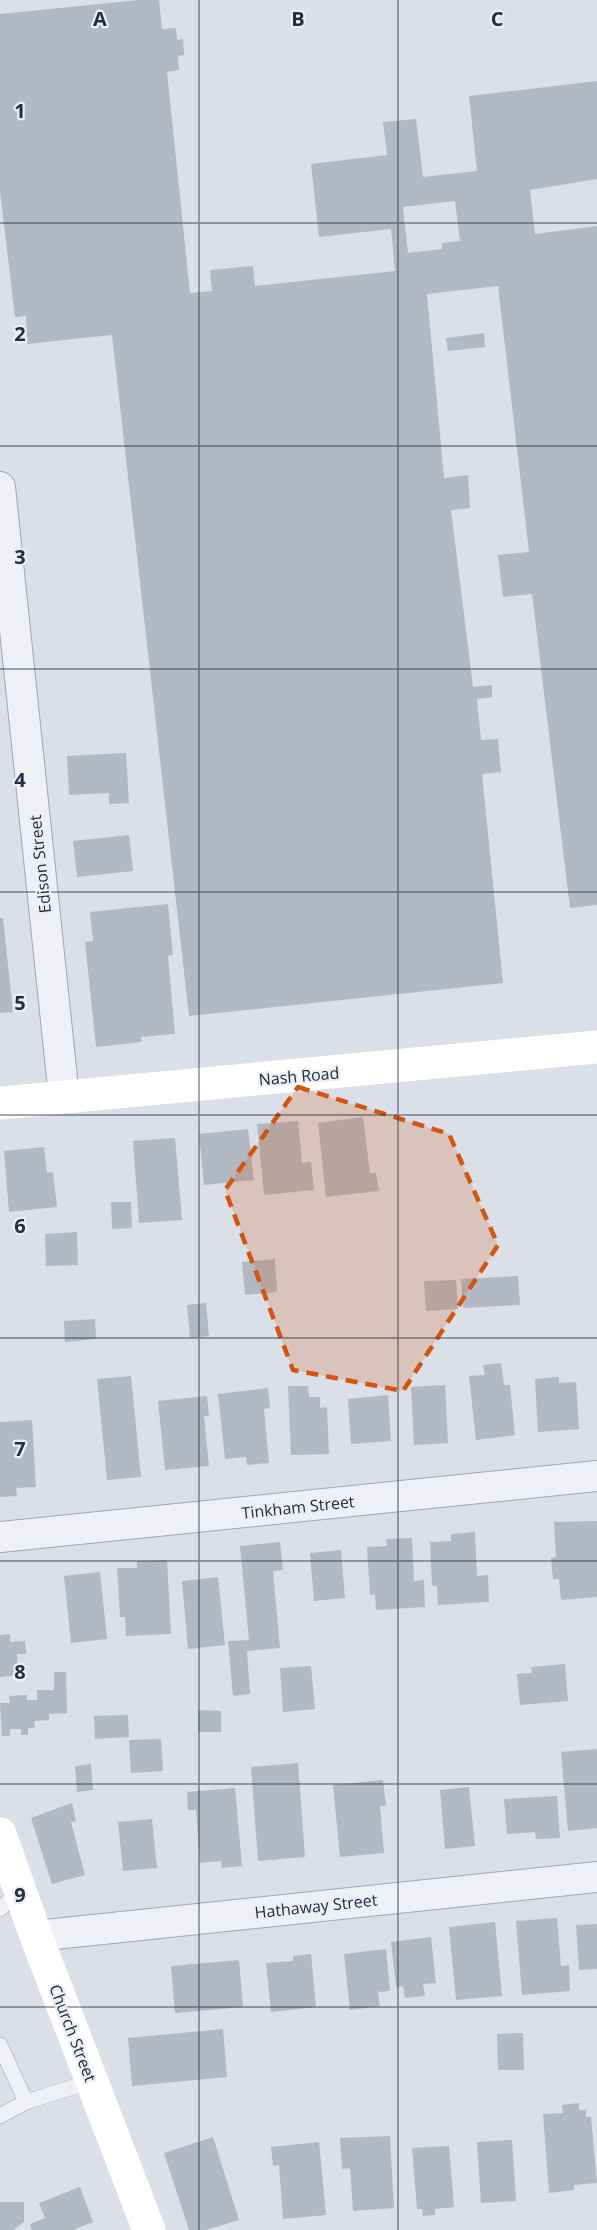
<svg xmlns="http://www.w3.org/2000/svg" width="597" height="2230" viewBox="0 0 597 2230" font-family="'Open Sans',sans-serif">
	<style>
		.building { fill: #b2b8c4; fill-rule: evenodd }
		.lines { fill: none; stroke-linecap: round; stroke-linejoin: round }
		.lane-casing { stroke: #a0a6b1; stroke-width: 16 }
		.street-casing { stroke: #a0a6b1; stroke-width: 32 }
		.lane { stroke: #eef0f5; stroke-width: 15 }
		.street { stroke: #eef0f5; stroke-width: 30 }
		.secondary { stroke: #fff; stroke-width: 33 }
		.marked { fill: #d45411; fill-opacity: 0.2; stroke: #d45411; stroke-width: 4.5; stroke-dasharray: 12 8; stroke-linejoin: round }
		.grid { fill: none; stroke: #242c3e; stroke-width: 1.5; stroke-opacity: 0.55 }
		.labels { text-anchor: middle; stroke-width: 4.5; stroke-linejoin: round; paint-order: stroke }
		.street-label { font-size: 16px; fill: #242c3e; stroke: #eaeef5 }
		.grid-label { font-size: 20px; text-anchor: middle; font-weight: bold; fill: #242c3e; stroke: #eaeef5; stroke-width: 4.5; stroke-linejoin: round; paint-order: stroke }
	</style>
	<rect width="100%" height="100%" fill="#dbdfe7"/>
	<path class="building" d="M139 0H159L162 29 176 28 177 40 183 39 184 55 178 56 179 70 167 72 190 293 212 291 210 270 253 266 255 286 395 271 391 229 319 237 311 164 387 155 383 122 416 119 423 177 477 171 469 96 597 81V179L530 190 535 234 597 226V905L570 908 532 594 503 597 498 555 529 552 498 286 427 294 444 478 468 475 470 508 451 510 473 687 492 685V697L477 699 481 740 498 739 501 772 482 774 503 983 189 1016 112 335 27 344 26 316 15 317 0 191V14ZM455 201 460 241 442 243V249L408 253 403 207Z
		M484 333 485 347 448 351 446 338Z
		M126 753 129 803 109 804V793L69 795 67 756Z
		M129 835 133 871 77 877 73 841Z
		M168 904 173 955 168 956 175 1034 141 1037 142 1042 96 1047 85 942 93 941 90 912Z
		M0 918H3L13 1012 0 1013Z
		M363 1117 370 1173H376L379 1191 326 1197 318 1123Z
		M298 1121 302 1163 311 1162 314 1190 264 1195 257 1124Z
		M248 1129 254 1180 204 1185 199 1134Z
		M175 1138 182 1220 139 1223 133 1141Z
		M44 1147 47 1173 53 1172 57 1207 9 1212 4 1151Z
		M111 1202H131L132 1228 112 1229Z
		M77 1232 78 1265 46 1266 45 1234Z
		M275 1259 277 1292 245 1295 242 1262Z
		M518 1276 520 1305 463 1308 461 1279Z
		M456 1280 458 1309 426 1311 424 1281Z
		M206 1303 209 1336 190 1338 187 1305Z
		M95 1319 96 1339 65 1342 64 1321Z
		M501 1363 504 1385H510L515 1435 476 1440 469 1376 485 1375 483 1365Z
		M131 1376 141 1477 107 1480 97 1379Z
		M559 1377V1383L576 1382 579 1429 538 1432 535 1379Z
		M445 1385 448 1443 414 1445 411 1387Z
		M288 1386H308L309 1397H320V1408L327 1407 329 1454 291 1455Z
		M268 1388 270 1408 264 1409 269 1463 247 1465 246 1457 225 1459 218 1394Z
		M388 1395 391 1441 351 1444 348 1399Z
		M207 1396 209 1416H204L209 1466 165 1470 158 1401Z
		M32 1420 36 1487 16 1488 17 1496 0 1497V1422Z
		M597 1521V1597L561 1600 559 1579H553L551 1558 556 1557 554 1522Z
		M475 1532 477 1576 488 1575 489 1602 438 1605 437 1586H432L430 1542 451 1541V1534Z
		M412 1538 414 1581 424 1580 425 1607 376 1610 375 1594 370 1595 367 1547 387 1546 386 1539Z
		M280 1542 283 1570 273 1571 280 1648 247 1651 250 1694 233 1696 228 1641 249 1640 240 1546Z
		M341 1550 345 1598 314 1601 310 1553Z
		M167 1560 171 1634 126 1636 125 1617H120L117 1568H137V1561Z
		M100 1572 107 1639 71 1643 64 1576Z
		M218 1577 225 1645 188 1649 182 1581Z
		M10 1634V1642L25 1641 26 1654H17L18 1675 0 1677V1635Z
		M565 1664 568 1701 520 1705 517 1674 532 1673 531 1667Z
		M311 1666 315 1709 283 1712 280 1668Z
		M54 1672H66L67 1713 49 1714V1720L34 1721 35 1728H28V1735H21V1729H10V1736H2L0 1703H10L9 1696 27 1695V1700H37V1690H54Z
		M198 1710 221 1711V1732H198Z
		M128 1715 129 1737 95 1739 94 1716Z
		M161 1739 163 1771 131 1773 129 1740Z
		M597 1749V1828L568 1831 561 1752Z
		M298 1763 305 1857 258 1861 251 1767Z
		M91 1764 93 1790 77 1792 75 1766Z
		M383 1780 386 1806H380L384 1853 340 1857 333 1785Z
		M469 1787 475 1846 445 1849 440 1790Z
		M235 1788 242 1866 222 1868 221 1861 200 1863 196 1810H188L187 1792Z
		M557 1796 560 1838 536 1839 535 1832 507 1834 504 1799Z
		M72 1803 76 1821 71 1822 85 1875 52 1884 31 1818Z
		M152 1819 157 1868 123 1871 118 1822Z
		M557 1918 561 1966 569 1965 570 1991 522 1995 516 1921Z
		M495 1922 502 1996 456 2000 449 1927Z
		M597 1924V1969L579 1970 576 1925Z
		M431 1937 436 1983 423 1984 425 1996 405 1998 403 1986 396 1987 391 1942Z
		M386 1949 390 1991 378 1992 380 2006 350 2010 344 1954Z
		M311 1954 316 2007 271 2012 266 1963 293 1961V1956Z
		M239 1960 243 2007 175 2013 171 1966Z
		M223 2029 227 2077 132 2086 128 2038Z
		M523 2033 524 2070H498L497 2034Z
		M579 2103V2110H586V2117H591L597 2183 574 2185V2190L549 2193 543 2114 563 2113 562 2105Z
		M390 2136 394 2208 353 2211 350 2168 342 2169 340 2138Z
		M213 2137 239 2220 206 2230H189L164 2153Z
		M512 2140 516 2201 481 2203 477 2142Z
		M319 2142 326 2215 283 2219 279 2165 273 2166 271 2147Z
		M449 2146 454 2207 435 2209V2215L423 2216 422 2209H417L412 2148Z
		M80 2187 93 2222 73 2230H32L30 2224 45 2218 39 2203Z
		M0 2202H24V2222L13 2230H0Z"/>
	<g class="lines">
		<defs>
			<path id="lane" d="M0 1909 20 1891
				M0 2045 26 2102
				M0 2116 26 2102 92 2081"/>
			<path id="street" d="M0 487 64 1097
				M0 1537 597 1476
				M36 1936 597 1877"/>
		</defs>
		<use href="#lane" class="lane-casing"/>
		<use href="#street" class="street-casing"/>
		<use href="#lane" class="lane"/>
		<use href="#street" class="street"/>
		<path class="secondary" d="M0 1103 597 1047
			M0 1834 36 1936 149 2230"/>
	</g>
	<path class="marked" d="M298 1087 449 1134 498 1245 403 1391 293 1370 225 1190Z"/>
	<path class="grid" d="M199 0V2230M398 0V2230M0 223H597M0 446H597M0 669H597M0 892H597M0 1115H597M0 1338H597M0 1561H597M0 1784H597M0 2007H597"/>
	<g class="labels">
		<g class="street-label">
			<text transform="translate(40 864) rotate(-96)" y="6">Edison Street</text>
			<text transform="translate(299 1076) rotate(-5)" y="6">Nash Road</text>
			<text transform="translate(298 1507) rotate(-6)" y="6">Tinkham Street</text>
			<text transform="translate(316 1906) rotate(-6)" y="6">Hathaway Street</text>
			<text transform="translate(73 2033) rotate(69)" y="6">Church Street</text>
		</g>
	</g>
	<g class="grid-label">
		<text x="100" y="26">A</text>
		<text x="298" y="26">B</text>
		<text x="497" y="26">C</text>
		<text x="20" y="118">1</text>
		<text x="20" y="341">2</text>
		<text x="20" y="564">3</text>
		<text x="20" y="787">4</text>
		<text x="20" y="1010">5</text>
		<text x="20" y="1233">6</text>
		<text x="20" y="1456">7</text>
		<text x="20" y="1679">8</text>
		<text x="20" y="1902">9</text>
	</g>
</svg>
